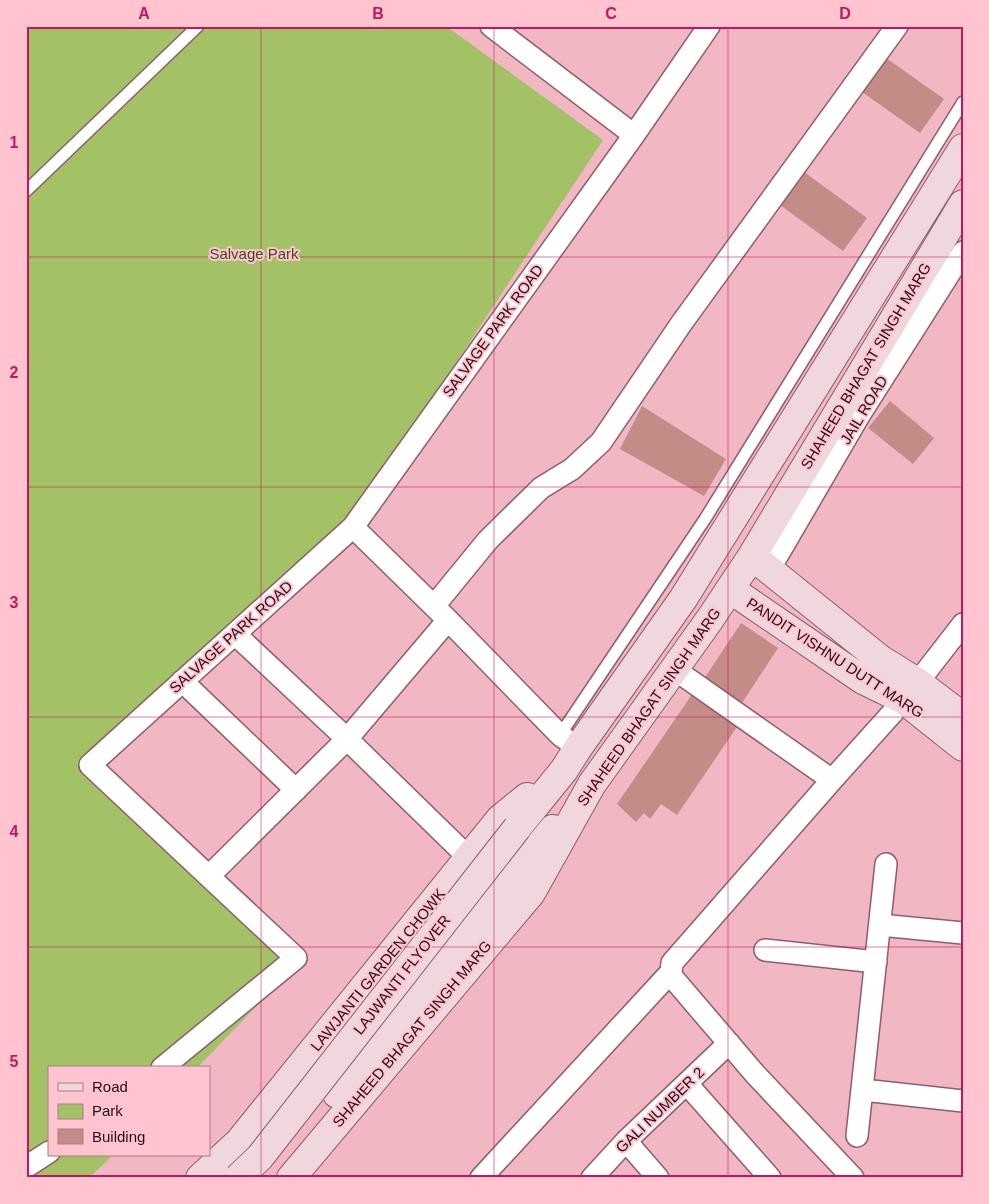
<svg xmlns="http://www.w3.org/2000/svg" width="989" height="1204" viewBox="0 0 989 1204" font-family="Helvetica,sans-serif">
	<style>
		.green { fill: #a3c266 }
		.building { fill: #c48c87 }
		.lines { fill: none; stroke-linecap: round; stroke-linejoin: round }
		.lane-casing { stroke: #905d69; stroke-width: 14 }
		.street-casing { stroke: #905d69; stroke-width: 24 }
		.secondary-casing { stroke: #905d69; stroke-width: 30 }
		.lane { stroke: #fff; stroke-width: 11 }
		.street { stroke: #fff; stroke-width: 21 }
		.secondary { stroke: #f0d7dd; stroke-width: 28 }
		.secondary-bridge-casing { stroke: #905d69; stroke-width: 30; stroke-linecap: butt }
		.secondary-bridge { stroke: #f0d7dd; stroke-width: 28 }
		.grid { fill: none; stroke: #c2185b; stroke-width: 1; stroke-opacity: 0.55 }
		.labels { text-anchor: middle; stroke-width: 4; stroke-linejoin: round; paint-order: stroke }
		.park-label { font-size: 15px; fill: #3e4d1f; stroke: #ffc4d0 }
		.street-label { font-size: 15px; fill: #240f14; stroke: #ffc4d0 }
		.neatline { fill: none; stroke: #c2185b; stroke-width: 2 }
		.grid-label { font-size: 16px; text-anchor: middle; font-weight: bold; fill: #c2185b }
	</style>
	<rect width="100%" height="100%" fill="#f1b7c3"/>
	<path class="green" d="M26 26H446L603 140 349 525 304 577 99 774 294 967 197 1068H49V1155H113L89 1178H26Z"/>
	<path class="building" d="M879 53 944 99 920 133 855 87Z
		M800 169 867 218 843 251 776 202Z
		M890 401 934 438 913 464 868 428Z
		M642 406 726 459 704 496 620 449Z
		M741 623 778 648 740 706 702 682Z
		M695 690 741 721 677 815 661 804 650 819 644 813 636 822 617 804Z"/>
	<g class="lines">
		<defs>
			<path id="lane" d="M26 191 198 26
				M560 735 705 519 963 102"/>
			<path id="street" d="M491 26 634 135
				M353 527 448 620 560 735 578 748
				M769 570 860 414 963 252
				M434 606 488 540 541 488 572 469 601 442 681 324 897 26
				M235 634 347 739 469 858
				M674 669 832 780
				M182 681 296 790
				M209 876 347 739 448 620
				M880 925 963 933
				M765 950 876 962
				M162 1068 296 958 90 765 353 527 634 135 709 26
				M687 1084 770 1178
				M863 1090 963 1101
				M857 1136 886 864
				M626 1141 658 1178
				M26 1167 49 1152
				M481 1178 671 972
				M592 1178 626 1141 729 1043
				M853 1178 755 1074 673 978 671 972 672 963 832 780 904 700 963 624"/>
			<path id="secondary" d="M752 556 880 659 917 682 963 717
				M730 589 863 680 904 700 963 747
				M517 828 564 770 578 748 683 599 963 148
				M337 1094 553 829
				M200 1178 239 1142 500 819 527 797
				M291 1178 531 893 592 784 710 619 752 556 963 204"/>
		</defs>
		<use href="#lane" class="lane-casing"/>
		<use href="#street" class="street-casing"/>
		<use href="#secondary" class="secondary-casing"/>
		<use href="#lane" class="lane"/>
		<use href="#street" class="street"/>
		<use href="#secondary" class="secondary"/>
		<defs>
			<path id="secondary-bridge" d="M238 1178 260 1157 517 828"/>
		</defs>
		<use href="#secondary-bridge" class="secondary-bridge-casing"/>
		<use href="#secondary-bridge" class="secondary-bridge"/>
	</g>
	<path class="grid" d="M261 26V1178M494 26V1178M728 26V1178M26 257H963M26 487H963M26 717H963M26 947H963"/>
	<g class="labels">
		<g class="park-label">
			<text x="254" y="259">Salvage Park</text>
		</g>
		<g class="street-label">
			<text transform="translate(493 331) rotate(-54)" y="5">SALVAGE PARK ROAD</text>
			<text transform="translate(866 366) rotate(-59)" y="5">SHAHEED BHAGAT SINGH MARG</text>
			<text transform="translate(864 410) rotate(-59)" y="5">JAIL ROAD</text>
			<text transform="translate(231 637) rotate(-42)" y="5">SALVAGE PARK ROAD</text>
			<text transform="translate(835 658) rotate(33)" y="5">PANDIT VISHNU DUTT MARG</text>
			<text transform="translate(649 707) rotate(-55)" y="5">SHAHEED BHAGAT SINGH MARG</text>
			<text transform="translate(378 970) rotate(-51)" y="5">LAWJANTI GARDEN CHOWK</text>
			<text transform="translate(402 975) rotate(-52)" y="5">LAJWANTI FLYOVER</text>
			<text transform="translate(412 1034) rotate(-50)" y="5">SHAHEED BHAGAT SINGH MARG</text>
			<text transform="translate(660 1110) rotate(-44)" y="5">GALI NUMBER 2</text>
		</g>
	</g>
	<rect width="989" height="1204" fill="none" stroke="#ffc4d0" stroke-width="55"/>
	<rect x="48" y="1066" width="162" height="90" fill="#ffc4d0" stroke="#a77c85"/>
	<rect x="58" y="1083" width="25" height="8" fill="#f0d7dd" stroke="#a77c85"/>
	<text x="92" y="1092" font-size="15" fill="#240f14">Road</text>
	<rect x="58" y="1104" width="25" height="15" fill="#a3c266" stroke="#a77c85"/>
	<text x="92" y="1116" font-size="15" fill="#240f14">Park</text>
	<rect x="58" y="1129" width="25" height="15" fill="#c48c87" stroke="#a77c85"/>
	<text x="92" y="1142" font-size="15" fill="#240f14">Building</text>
	<rect x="28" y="28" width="934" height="1148" class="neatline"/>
	<g class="grid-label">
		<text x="144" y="19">A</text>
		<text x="378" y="19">B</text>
		<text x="611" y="19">C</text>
		<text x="845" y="19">D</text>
		<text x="14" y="148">1</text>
		<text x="14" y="378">2</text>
		<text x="14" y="608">3</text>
		<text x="14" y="837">4</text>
		<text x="14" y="1067">5</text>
	</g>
</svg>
